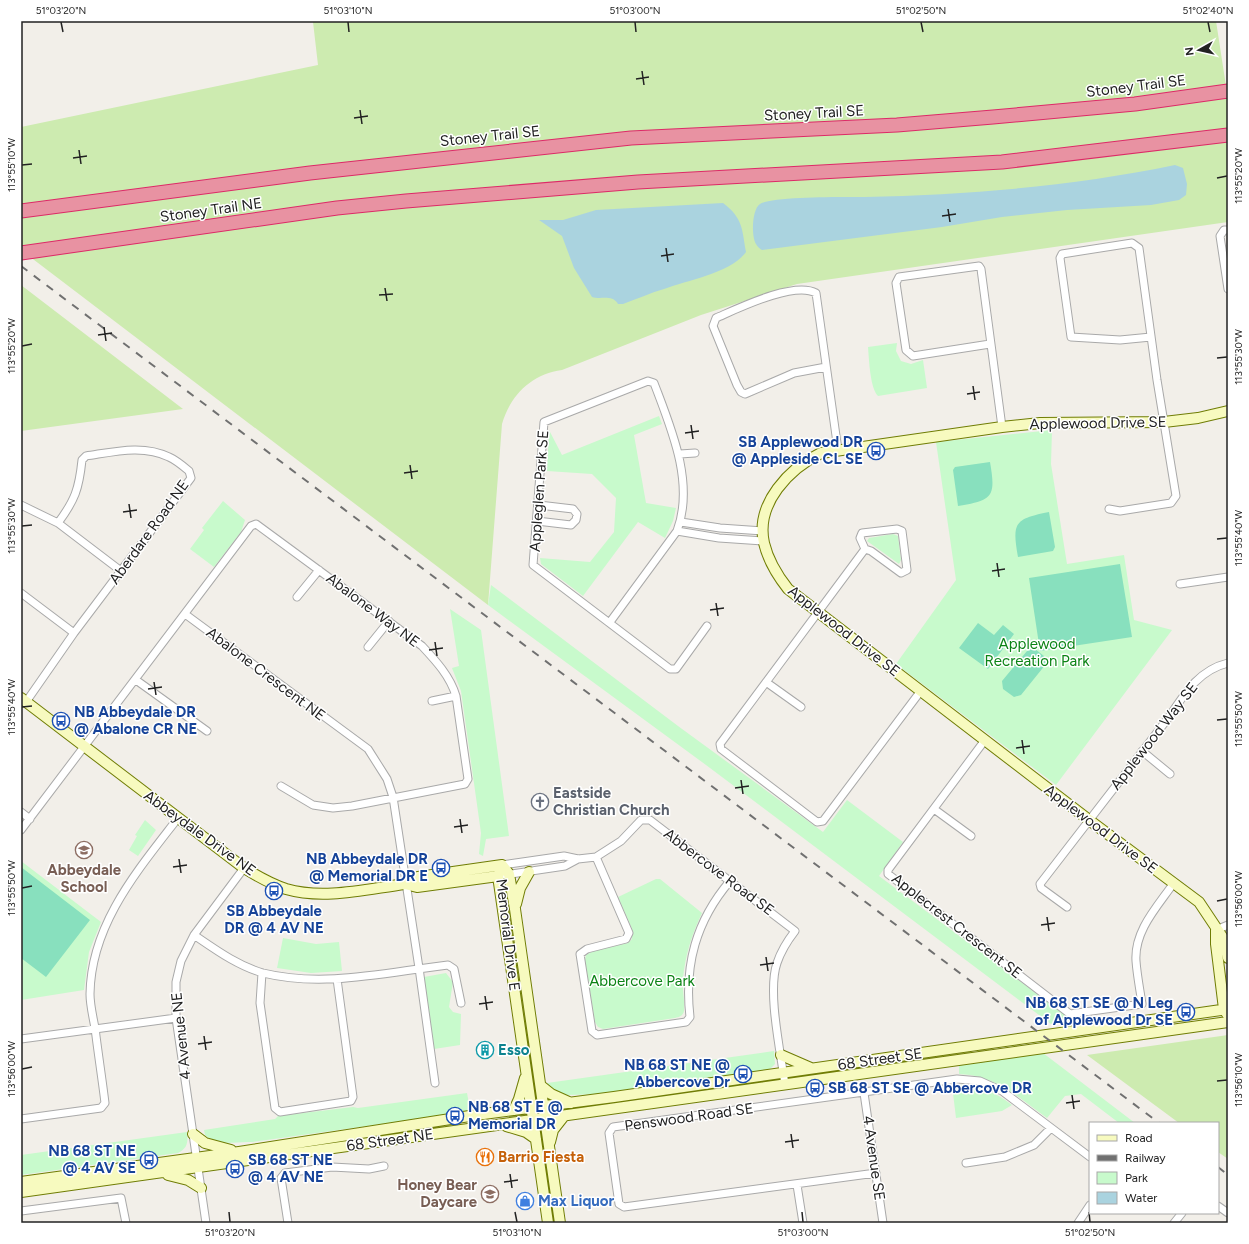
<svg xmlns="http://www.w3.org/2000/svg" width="1249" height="1244" viewBox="0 0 1249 1244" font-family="Figtree,sans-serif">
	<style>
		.grass { fill: #cdebb0 }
		.park { fill: #c8facc }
		.pitch { fill: #88e0be }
		.water { fill: #aad3df }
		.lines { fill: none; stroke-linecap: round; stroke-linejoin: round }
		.street-casing { stroke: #a9a9a9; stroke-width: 9 }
		.secondary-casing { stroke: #707d05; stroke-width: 12 }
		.highway-casing { stroke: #dc2a67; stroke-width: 15 }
		.street { stroke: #fff; stroke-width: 7 }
		.secondary { stroke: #f7fabf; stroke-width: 10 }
		.highway { stroke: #e892a2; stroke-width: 13 }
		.rail { stroke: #707070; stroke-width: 2; stroke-dasharray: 8 8; stroke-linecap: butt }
		.ticks { fill: none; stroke: #222; stroke-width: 1.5 }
		.labels { text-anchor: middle; stroke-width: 3; stroke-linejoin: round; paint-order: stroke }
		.street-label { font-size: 15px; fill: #222; stroke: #fff }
		.transit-label { font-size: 15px; font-weight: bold; fill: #164399; stroke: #fff; text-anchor: end }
		.park-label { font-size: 15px; fill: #0c8416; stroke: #fff }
		.worship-label { font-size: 15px; font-weight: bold; fill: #5b616d; stroke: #fff; text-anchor: start }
		.education-label { font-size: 15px; font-weight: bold; fill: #785e54; stroke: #fff }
		.culture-label { font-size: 15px; font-weight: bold; fill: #0d838f; stroke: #fff; text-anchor: start }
		.food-label { font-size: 15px; font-weight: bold; fill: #c56008; stroke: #fff; text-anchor: start }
		.shop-label { font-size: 15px; font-weight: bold; fill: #366cbe; stroke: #fff; text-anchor: start }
		.neatline { fill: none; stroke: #222; stroke-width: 1.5 }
		.ticks-label { font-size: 10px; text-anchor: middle; fill: #222 }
	</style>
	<rect width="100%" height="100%" fill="#f2efe9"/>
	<path class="grass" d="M324 21H1216L1228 99V222L797 284 701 315 562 370C531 374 510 396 502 424L488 605 21 250V127L318 65 313 22Z
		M21 285 183 409 21 431Z
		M1228 1035V1159L1218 1152V1123H1179L1087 1055Z"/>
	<path class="park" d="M897 343 896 351 901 361 911 364 923 360 927 388 878 396C870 388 869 359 868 347Z
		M659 416 662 424 634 435 646 503 676 508 673 521 665 538 638 522 583 596 541 564 540 558 590 562 614 532 616 498 592 474 547 471 549 430 562 455Z
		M1052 430 1051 464 1067 564 1124 555 1134 620 1172 630 1056 785 896 664 956 580 936 442Z
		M223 501 245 520 241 532 214 567 190 549 204 530 202 528Z
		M893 534 898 536 901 560 899 564 867 541 869 538Z
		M491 585 678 726 823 832 847 800 903 842 879 876 1072 1020 1051 1024 706 765 488 605Z
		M450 609 481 630 509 836 486 839 483 856 479 854 481 833 461 691 452 668 459 666Z
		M145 820 156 830 138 856 129 850 137 836 135 835Z
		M21 861 101 922 89 952 84 990 21 1000Z
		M656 879H660L702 913C692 934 685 956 683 979 682 989 685 1001 684 1011 683 1016 679 1017 675 1018L603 1029 598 1027 595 1022 585 960 586 955 593 951 628 943 632 939V929L618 897Z
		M283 938 316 944 339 942 342 971 311 973 277 968Z
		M446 973 453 982 449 1007 453 1012 461 1014 460 1045 434 1049 424 977Z
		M774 1051 775 1064 768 1071 610 1094 567 1095 559 1093 550 1088 547 1083Z
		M1043 1053 1135 1123H1119L1081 1094 1065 1096 1047 1118C1019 1098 995 1075 959 1074V1065Z
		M952 1085C975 1083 994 1091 1012 1105L1002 1111 956 1118Z
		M467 1093 470 1109 468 1112 253 1142C237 1142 217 1146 205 1135L204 1130 275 1119 278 1116 353 1107 358 1108Z
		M187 1132C188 1142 188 1148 178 1153L21 1175V1155Z"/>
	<path class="pitch" d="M990 462C996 497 993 500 958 506L953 470 955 467Z
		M1049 512 1055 547 1053 551 1018 557C1012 523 1014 519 1049 512Z
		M1120 564 1132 637 1040 651 1029 578Z
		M978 623 994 635 1003 625 1014 634 988 669 959 648Z
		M1031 649H1035L1044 656 1046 664 1021 695 1014 697 1003 689 1002 681 1027 651Z
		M21 867 90 920 46 977 21 958Z"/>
	<path class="water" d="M1175 165 1183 168 1187 184 1186 195 1179 200 1151 205 1067 210 1002 217 942 227 762 250C760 249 757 246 756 244 751 236 752 209 760 204 771 196 848 197 865 197 968 195 1074 186 1175 165Z
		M723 203C743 218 742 229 746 252 731 273 688 280 664 289 650 293 637 299 623 304H618C612 294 601 300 592 297L574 268 562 236 539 220H563L596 210Z"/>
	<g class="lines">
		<defs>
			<path id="street" d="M1228 230H1224L1220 236 1228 289
				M990 344 913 356 906 350 896 283 899 277 979 266 981 269 1002 427
				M826 367 794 373 745 394 741 392 737 385 713 326 716 318C739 308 794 281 816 293L838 450
				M680 454 695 453
				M21 505 58 523 121 571
				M1109 509 1120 511 1171 503 1176 496 1157 380 1139 248 1132 243 1062 254 1060 258 1071 337 1120 340 1151 337
				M537 521 571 525 576 520 577 514 573 509 539 505
				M681 522 720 528 763 531
				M897 529 902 531 907 570 901 573 871 551 865 549 860 538 862 533Z
				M677 531 719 538 763 541
				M865 549 720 744 721 749 817 822 823 821 920 692
				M1180 584 1228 577
				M21 593 74 633
				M297 597 319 570
				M185 614 368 749 387 779 393 797 419 968 435 1083
				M610 622 677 531C695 483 671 428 654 383L648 381 544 422 533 565 670 669H676L707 626
				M368 647 389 621
				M136 680 207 731
				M766 682 801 707
				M432 701 456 696
				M26 702 74 633 191 478 189 471C183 466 176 460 169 457 143 444 113 452 86 456L82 460C79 489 75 500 58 523
				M985 740 888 870V874L1070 1014 1142 1004C1140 990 1137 975 1136 961 1134 931 1157 907 1173 884
				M1142 751 1170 774
				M934 809 971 836
				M21 812 30 819
				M21 830 251 526 256 524 422 646C436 661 450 676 456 696L468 779 465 784 352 806 333 808 313 805 281 786
				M596 857 629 933 626 939 587 949 580 954 592 1031 597 1035 686 1022 690 1017C684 965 696 921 730 881
				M502 865 564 856 578 859 596 857 621 841 641 820H650L795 931C788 940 781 951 777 963 767 992 781 1053 785 1085
				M505 875 565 866 578 859
				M1067 907 1041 888 1040 884 1169 717C1185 693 1199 670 1228 663
				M1216 930 1228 925
				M194 935C216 950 238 966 263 973 324 988 387 972 448 965L454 969 461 1003
				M262 973 260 1003 275 1108 280 1112 351 1101 353 1097 337 979
				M21 1039 176 1018
				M864 1093 883 1223
				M21 1119 101 1108 105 1103C102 1078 98 1053 95 1028 93 1017 90 1005 90 994 91 924 138 870 178 818
				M966 1163 1005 1157 1034 1145 1051 1128
				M876 1173 624 1207 619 1204 609 1133 613 1127 957 1079 980 1081 1002 1091 1090 1157
				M797 1185 803 1223
				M1218 1206 1228 1213
				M21 1211 121 1198 126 1223
				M206 1223 176 1018V982L181 961 194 935 244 868
				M288 1223 281 1178 285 1173 332 1167 369 1169 384 1166
				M1078 1223 1090 1205
				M1174 1223 1182 1213"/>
			<path id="secondary" d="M1228 411 1198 418 1164 422 1040 423 1002 427 821 453C790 468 755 503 764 543 768 560 777 575 788 589L1089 820 1199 902 1225 941 1228 958
				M21 698 244 868C257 876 271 884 286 889 324 900 366 889 405 884L417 887 498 876
				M502 865 509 874 515 909 560 1223
				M500 871 498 876 548 1223
				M405 884 418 877 502 865
				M516 904 520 888 529 872
				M1216 930V944L1224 1009 1227 1014
				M781 1055 811 1068
				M541 1086 551 1094 571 1103
				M514 1110 519 1099 525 1078
				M506 1126 526 1132 536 1139
				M193 1134 205 1143 231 1150
				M550 1142 553 1130 564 1116
				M168 1175 188 1180 201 1188
				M21 1182 239 1152 476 1115 614 1097 1228 1009
				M21 1192 1228 1022"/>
			<path id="highway" d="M21 211 310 173 631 138 897 125 993 117 1135 104 1228 91
				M21 253 337 208 406 201 638 182 1002 162 1228 135"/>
		</defs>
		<use href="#street" class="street-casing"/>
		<use href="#secondary" class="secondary-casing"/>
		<use href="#highway" class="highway-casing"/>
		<use href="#street" class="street"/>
		<use href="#secondary" class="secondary"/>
		<use href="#highway" class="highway"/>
		<path class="rail" d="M21 266 1159 1123
			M1218 1167 1228 1175"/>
	</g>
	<path class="ticks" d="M61 22 63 32M348 22 349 32M635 22 636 32M921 22 923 32M1208 22 1210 32M642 71 644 85M636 79 649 77M360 110 362 124M354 118 368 116M79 150 81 164M73 158 87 156M22 165 32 164M1217 178 1227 176M948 209 950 222M942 216 956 214M666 248 668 262M661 256 674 254M385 288 387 301M379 295 393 294M104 327 106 341M98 335 112 333M22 346 32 344M1217 358 1227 357M973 386 975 400M967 394 980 392M691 425 693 439M685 433 699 431M410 465 412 479M404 473 418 471M129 504 131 518M123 512 137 510M22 526 32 525M1217 539 1227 538M997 563 999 577M992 571 1005 569M716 603 718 616M710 610 724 608M435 642 437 656M429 650 443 648M154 682 156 695M148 689 162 687M22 707 32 706M1217 720 1227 719M1022 740 1024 754M1016 748 1030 746M741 780 743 794M735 788 749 786M460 819 462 833M454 827 468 825M179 859 181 873M173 867 187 865M22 888 32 886M1217 901 1227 899M1047 917 1049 931M1041 925 1055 923M766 957 768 971M760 965 774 963M485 996 487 1010M479 1004 493 1002M204 1036 206 1050M198 1044 212 1042M22 1069 32 1067M1217 1081 1227 1080M1072 1095 1074 1109M1066 1103 1080 1101M791 1134 793 1148M785 1142 799 1140M510 1174 512 1188M504 1182 518 1180M229 1212 230 1222M515 1212 517 1222M802 1212 803 1222M1089 1212 1090 1222"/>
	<defs>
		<symbol id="bus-ring" viewBox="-11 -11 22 22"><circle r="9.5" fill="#fff" stroke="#1a4fb4" stroke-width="1.5"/><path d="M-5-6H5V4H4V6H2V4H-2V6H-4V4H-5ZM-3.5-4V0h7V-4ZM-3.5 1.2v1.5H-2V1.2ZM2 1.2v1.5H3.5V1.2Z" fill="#1a4fb4"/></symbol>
		<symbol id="church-ring" viewBox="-11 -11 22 22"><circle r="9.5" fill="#fff" stroke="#6b7280" stroke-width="1.5"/><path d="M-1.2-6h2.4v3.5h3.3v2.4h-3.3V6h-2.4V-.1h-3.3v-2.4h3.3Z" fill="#6b7280"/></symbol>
		<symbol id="school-ring" viewBox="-11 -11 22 22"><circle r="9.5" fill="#fff" stroke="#8d6e63" stroke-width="1.5"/><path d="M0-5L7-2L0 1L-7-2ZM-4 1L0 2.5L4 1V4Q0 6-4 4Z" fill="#8d6e63"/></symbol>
		<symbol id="building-ring" viewBox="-11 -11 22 22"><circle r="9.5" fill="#fff" stroke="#0f9aa8" stroke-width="1.5"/><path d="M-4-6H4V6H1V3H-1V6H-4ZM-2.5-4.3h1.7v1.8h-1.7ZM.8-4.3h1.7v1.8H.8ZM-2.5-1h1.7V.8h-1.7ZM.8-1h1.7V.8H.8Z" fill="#0f9aa8"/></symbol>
		<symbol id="restaurant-ring" viewBox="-11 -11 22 22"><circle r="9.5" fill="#fff" stroke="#e8710a" stroke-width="1.5"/><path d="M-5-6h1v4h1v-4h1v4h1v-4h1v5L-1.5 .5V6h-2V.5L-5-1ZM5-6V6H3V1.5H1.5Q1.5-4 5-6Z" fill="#e8710a"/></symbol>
		<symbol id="shop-ring" viewBox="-11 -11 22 22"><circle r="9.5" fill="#fff" stroke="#3f7fe0" stroke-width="1.5"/><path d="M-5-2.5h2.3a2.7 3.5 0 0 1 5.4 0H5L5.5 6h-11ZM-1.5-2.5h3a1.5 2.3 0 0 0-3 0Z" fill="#3f7fe0"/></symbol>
	</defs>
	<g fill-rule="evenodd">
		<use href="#bus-ring" x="866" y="441" width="20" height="20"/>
		<use href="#bus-ring" x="51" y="711" width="20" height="20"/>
		<use href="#church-ring" x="530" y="792" width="20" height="20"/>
		<use href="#school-ring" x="74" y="840" width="20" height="20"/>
		<use href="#bus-ring" x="431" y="858" width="20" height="20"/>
		<use href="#bus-ring" x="264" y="881" width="20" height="20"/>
		<use href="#bus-ring" x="1176" y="1002" width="20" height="20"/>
		<use href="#building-ring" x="475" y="1040" width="20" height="20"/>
		<use href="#bus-ring" x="733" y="1064" width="20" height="20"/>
		<use href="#bus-ring" x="805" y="1078" width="20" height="20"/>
		<use href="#bus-ring" x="445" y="1106" width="20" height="20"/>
		<use href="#restaurant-ring" x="475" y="1147" width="20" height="20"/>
		<use href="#bus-ring" x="139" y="1150" width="20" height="20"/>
		<use href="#bus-ring" x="225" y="1159" width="20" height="20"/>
		<use href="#school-ring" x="480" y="1184" width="20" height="20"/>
		<use href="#shop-ring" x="515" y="1191" width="20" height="20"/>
	</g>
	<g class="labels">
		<g class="street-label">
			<text transform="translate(1136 86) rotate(-7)" y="5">Stoney Trail SE</text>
			<text transform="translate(814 113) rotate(-3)" y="5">Stoney Trail SE</text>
			<text transform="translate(490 136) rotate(-6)" y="5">Stoney Trail SE</text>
			<text transform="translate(211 210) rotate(-8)" y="5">Stoney Trail NE</text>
			<text transform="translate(1098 423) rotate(-1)" y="5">Applewood Drive SE</text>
			<text transform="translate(539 491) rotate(-86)" y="5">Appleglen Park SE</text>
			<text transform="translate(149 532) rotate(-54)" y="5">Aberdare Road NE</text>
			<text transform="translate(373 610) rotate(37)" y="5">Abalone Way NE</text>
			<text transform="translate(844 631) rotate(38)" y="5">Applewood Drive SE</text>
			<text transform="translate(266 674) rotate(37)" y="5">Abalone Crescent NE</text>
			<text transform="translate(1154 736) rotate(-52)" y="5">Applewood Way SE</text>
			<text transform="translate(1101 829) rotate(37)" y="5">Applewood Drive SE</text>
			<text transform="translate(200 833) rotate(36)" y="5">Abbeydale Drive NE</text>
			<text transform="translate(719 872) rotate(37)" y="5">Abbercove Road SE</text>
			<text transform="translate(957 926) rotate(38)" y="5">Applecrest Crescent SE</text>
			<text transform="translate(508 935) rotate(83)" y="5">Memorial Drive E</text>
			<text transform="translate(181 1036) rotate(-96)" y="5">4 Avenue NE</text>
			<text transform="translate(880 1059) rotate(-8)" y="5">68 Street SE</text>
			<text transform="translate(689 1117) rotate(-8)" y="5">Penswood Road SE</text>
			<text transform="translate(390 1140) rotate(-8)" y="5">68 Street NE</text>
			<text transform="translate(874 1158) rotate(82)" y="5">4 Avenue SE</text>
		</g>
		<g class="transit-label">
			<text x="863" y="447">SB Applewood DR<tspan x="863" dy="17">@ Appleside CL SE</tspan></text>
			<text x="74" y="717" text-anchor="start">NB Abbeydale DR<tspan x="74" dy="17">@ Abalone CR NE</tspan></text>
			<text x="428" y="864">NB Abbeydale DR<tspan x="428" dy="17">@ Memorial DR E</tspan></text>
			<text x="274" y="916" text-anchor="middle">SB Abbeydale<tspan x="274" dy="17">DR @ 4 AV NE</tspan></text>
			<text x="1173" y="1008">NB 68 ST SE @ N Leg<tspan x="1173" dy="17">of Applewood Dr SE</tspan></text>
			<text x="730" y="1070">NB 68 ST NE @<tspan x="730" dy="17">Abbercove Dr</tspan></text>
			<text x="828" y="1093" text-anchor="start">SB 68 ST SE @ Abbercove DR</text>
			<text x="468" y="1112" text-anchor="start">NB 68 ST E @<tspan x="468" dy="17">Memorial DR</tspan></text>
			<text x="136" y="1156">NB 68 ST NE<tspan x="136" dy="17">@ 4 AV SE</tspan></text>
			<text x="248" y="1165" text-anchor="start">SB 68 ST NE<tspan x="248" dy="17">@ 4 AV NE</tspan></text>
		</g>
		<g class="park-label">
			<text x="1037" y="649">Applewood<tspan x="1037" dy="17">Recreation Park</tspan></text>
			<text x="642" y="986">Abbercove Park</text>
		</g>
		<g class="worship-label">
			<text x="553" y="798">Eastside<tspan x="553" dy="17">Christian Church</tspan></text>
		</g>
		<g class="education-label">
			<text x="84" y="875">Abbeydale<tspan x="84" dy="17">School</tspan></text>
			<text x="477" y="1190" text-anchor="end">Honey Bear<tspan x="477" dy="17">Daycare</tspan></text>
		</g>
		<g class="culture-label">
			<text x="498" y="1055">Esso</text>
		</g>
		<g class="food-label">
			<text x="498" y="1162">Barrio Fiesta</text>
		</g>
		<g class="shop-label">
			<text x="538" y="1206">Max Liquor</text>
		</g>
	</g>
	<rect width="1249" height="1244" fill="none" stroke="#ffffff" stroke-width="44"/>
	<rect x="1089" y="1122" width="130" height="92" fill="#ffffff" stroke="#a7a7a7"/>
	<rect x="1097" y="1135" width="20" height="6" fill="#f7fabf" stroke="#a7a7a7"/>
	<text x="1125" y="1142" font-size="12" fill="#222222">Road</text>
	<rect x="1097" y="1155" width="20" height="6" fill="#707070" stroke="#a7a7a7"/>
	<text x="1125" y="1162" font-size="12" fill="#222222">Railway</text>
	<rect x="1097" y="1172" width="20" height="12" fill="#c8facc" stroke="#a7a7a7"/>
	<text x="1125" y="1182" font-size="12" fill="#222222">Park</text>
	<rect x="1097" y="1192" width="20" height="12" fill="#aad3df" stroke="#a7a7a7"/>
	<text x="1125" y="1202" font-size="12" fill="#222222">Water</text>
	<g transform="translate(1199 50) rotate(262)" stroke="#ffffff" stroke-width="3" paint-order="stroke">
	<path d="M0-3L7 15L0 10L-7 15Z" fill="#222222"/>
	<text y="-6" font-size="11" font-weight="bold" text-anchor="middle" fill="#222222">N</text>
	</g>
	<rect x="22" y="22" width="1205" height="1200" class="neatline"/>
	<g class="ticks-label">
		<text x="61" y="14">51°03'20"N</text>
		<text x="348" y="14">51°03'10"N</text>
		<text x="635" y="14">51°03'00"N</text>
		<text x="921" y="14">51°02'50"N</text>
		<text x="1208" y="14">51°02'40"N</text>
		<text transform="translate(11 165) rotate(-90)" y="4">113°55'10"W</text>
		<text transform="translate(1238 176) rotate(-90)" y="4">113°55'20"W</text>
		<text transform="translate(11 346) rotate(-90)" y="4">113°55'20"W</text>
		<text transform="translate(1238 357) rotate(-90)" y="4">113°55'30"W</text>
		<text transform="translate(11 526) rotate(-90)" y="4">113°55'30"W</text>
		<text transform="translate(1238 538) rotate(-90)" y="4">113°55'40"W</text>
		<text transform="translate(11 707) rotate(-90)" y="4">113°55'40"W</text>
		<text transform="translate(1238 719) rotate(-90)" y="4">113°55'50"W</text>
		<text transform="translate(11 888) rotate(-90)" y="4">113°55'50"W</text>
		<text transform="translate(1238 899) rotate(-90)" y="4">113°56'00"W</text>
		<text transform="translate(11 1069) rotate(-90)" y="4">113°56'00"W</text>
		<text transform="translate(1238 1080) rotate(-90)" y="4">113°56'10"W</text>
		<text x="230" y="1236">51°03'20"N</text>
		<text x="517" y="1236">51°03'10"N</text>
		<text x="803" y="1236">51°03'00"N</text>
		<text x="1090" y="1236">51°02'50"N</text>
	</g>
</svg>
